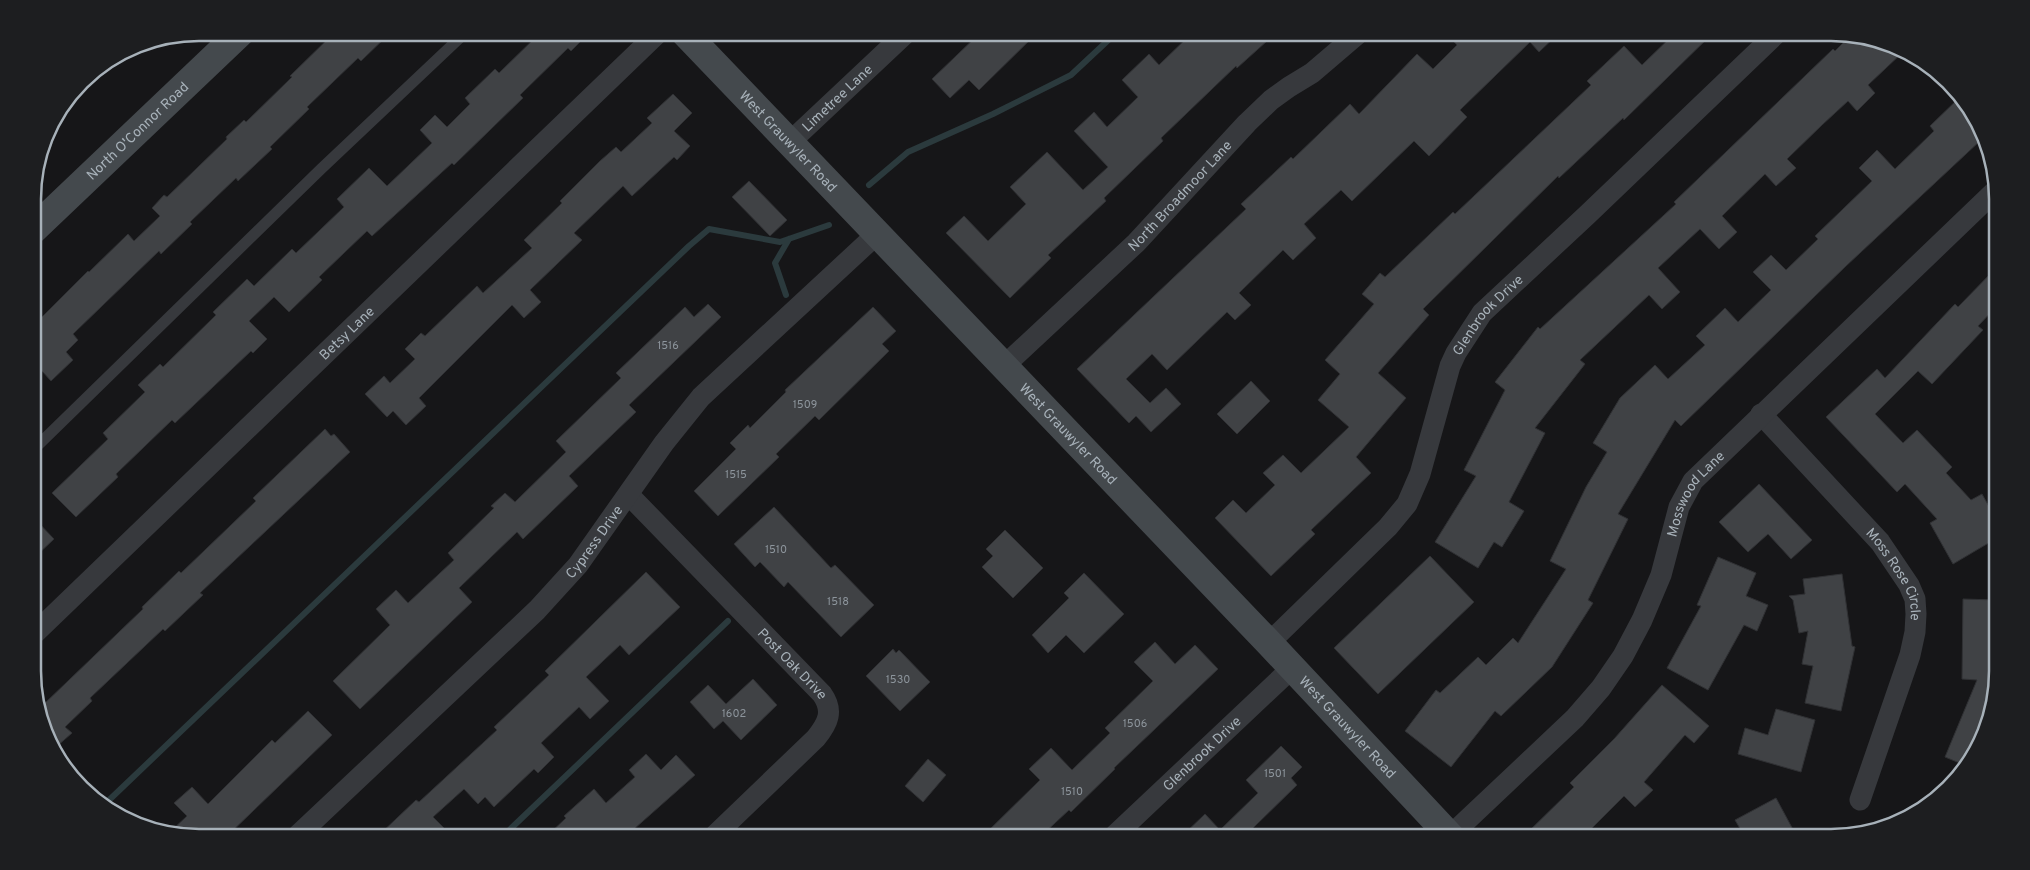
<svg xmlns="http://www.w3.org/2000/svg" width="2030" height="870" viewBox="0 0 2030 870" font-family="Overpass,sans-serif">
	<style>
		.lines { fill: none; stroke-linecap: round; stroke-linejoin: round }
		.stream { stroke: #2b3a3d; stroke-width: 6 }
		.building { fill: #404245; stroke: #303134 }
		.service { stroke: #37393d; stroke-width: 11 }
		.minor { stroke: #37393d; stroke-width: 21 }
		.secondary { stroke: #44494d; stroke-width: 28 }
		.labels { text-anchor: middle; stroke-width: 4.5; stroke-linejoin: round; paint-order: stroke }
		.number-label { font-size: 11px; fill: #8d959c }
		.street-label { font-size: 14px; fill: #a7b1b9; stroke: #111113 }
		.rim { fill: none; stroke: #a7b1b9; stroke-width: 2.5 }
	</style>
	<rect width="100%" height="100%" fill="#161618"/>
	<g class="lines">
		<path class="stream" d="M869 185 908 152 993 114 1071 75 1117 32
			M786 295 775 263 789 239
			M106 803 689 246 709 229 780 242 829 225
			M502 837 728 621"/>
	</g>
	<path class="building" d="M335 32H391L361 61 358 58 307 107 309 109 270 147 272 149 238 181 236 178 190 222 192 224 161 254 159 251 73 334 78 340 66 352 73 360 51 381 33 361V326L88 271 89 272 128 234 134 241 160 216 152 208 164 195 167 197 227 139 226 137 244 120 246 122 292 77 290 76Z
		M541 32H590L571 51 568 48 520 95 523 98 454 165 452 163 372 236 367 231 319 277 322 280 289 312 274 297 249 321 267 339 253 353 251 351 175 423 172 420 116 474 118 477 76 517 52 493 108 439 103 433 145 392 138 385 160 364 163 367 216 315 213 312 247 279 254 286 292 249 296 253 344 207 337 199 369 168 387 186 432 143 420 130 435 115 447 127 470 104 465 98 495 69 499 73Z
		M981 32H1038L979 90 969 80 950 98 932 79Z
		M1193 32H1277L1237 68 1236 66 1161 138 1163 141 1104 198 1106 201 1048 255 1051 258 1010 298 946 233 964 216 988 241 1026 204 1010 187 1047 152 1083 190 1108 167 1074 131 1094 112 1107 127 1138 97 1122 80 1149 54 1159 65Z
		M1445 32H1560L1539 52 1530 42 1460 110 1467 117 1429 156 1414 141 1352 201 1341 190 1304 224 1316 238 1293 260 1283 250 1239 293 1251 305 1235 320 1227 312 1167 370 1152 354 1126 379 1150 403 1166 388 1181 404 1151 432 1136 416 1129 423 1077 369 1246 209 1241 204 1291 157 1293 159 1350 104 1359 114 1417 54 1433 69 1457 45Z
		M1676 32H1714L1624 120 1623 118 1559 178 1558 176 1423 309 1429 315 1378 373 1406 398 1356 457 1371 473 1311 530 1315 534 1271 576 1215 518 1233 500 1246 513 1275 485 1263 473 1283 455 1301 473 1349 427 1318 400 1340 374 1325 360 1374 304 1362 294 1380 273 1385 277 1453 212 1455 214 1591 85 1587 81 1624 46 1642 65Z
		M1850 36 1895 45 1903 52 1868 85 1875 93 1857 111 1848 101 1822 125 1787 159 1796 168 1776 186 1765 174 1722 216 1737 232 1719 249 1700 229 1658 268 1680 292 1662 309 1649 295 1580 360 1585 364 1535 428 1545 433 1509 502 1524 511 1502 547 1494 542 1478 568 1435 542 1476 476 1464 470 1505 390 1495 382 1538 327 1540 329 1676 204 1674 202 1833 49 1835 51Z
		M673 94 692 113 674 131 690 146 677 160 674 157 632 196 623 186 574 233 582 240 530 290 541 302 524 318 512 305 419 398 426 406 406 425 393 411 387 417 365 394 384 376 390 383 415 359 405 349 421 333 425 336 477 286 483 293 532 248 524 240 562 203 560 201 600 161 616 147 621 152 652 123 647 118Z
		M1961 96 1981 140 1845 267 1681 426 1675 420 1618 514 1628 519 1588 600 1593 603 1552 667 1501 716 1495 711 1451 767 1405 731 1436 690 1440 693 1478 657 1486 665 1513 638 1518 643 1566 569 1550 561 1586 487 1607 452 1593 443 1620 398 1655 365 1668 379 1705 345 1696 336 1725 308 1738 322 1771 290 1753 272 1771 255 1786 270 1818 239 1815 236 1872 181 1859 168 1877 150 1895 169 1934 131 1930 126Z
		M749 181 787 220 770 236 732 197Z
		M1996 268V307L1978 326 1983 330 1932 384 1918 371 1875 414 1903 443 1917 430 1952 467 1946 473 1971 500 1982 494 1997 521V538L1953 564 1930 523 1937 519 1905 484 1897 492 1826 417 1877 369 1885 378 1955 304 1958 307Z
		M708 304 721 317 629 405 636 412 569 476 578 486 523 539 517 532 459 588 472 602 360 709 333 681 390 625 376 609 396 590 408 603 454 560 448 553 494 508 491 506 505 493 515 502 566 452 556 441 621 378 616 373 685 307 694 317Z
		M873 307 896 331 882 344 889 351 819 420 815 416 776 454 779 457 718 516 694 491 736 449 730 443 748 425 750 428 786 392 785 390Z
		M1251 381 1270 401 1237 434 1217 414Z
		M325 429 331 436 334 434 350 452 200 593 203 595 165 631 163 629 90 698 92 701 65 727 72 733 56 747 36 697 44 704 143 609 142 607 179 571 181 573 256 501 253 498Z
		M1759 484 1812 540 1791 559 1768 534 1748 552 1719 522Z
		M774 507 831 568 835 565 874 605 841 637 788 582 784 587 760 562 755 567 734 544Z
		M34 518 54 539 34 558Z
		M1005 530 1043 568 1013 598 982 567 993 556 986 549Z
		M1430 556 1474 602 1378 694 1334 648Z
		M1718 557 1756 573 1746 596 1768 605 1757 631 1744 625 1708 690 1667 668 1701 606 1697 605Z
		M646 572 680 607 629 655 620 645 586 677 609 701 590 719 579 707 541 743 554 757 538 773 534 769 494 807 485 797 478 804 464 789 433 817 453 837H377L416 800 419 802 497 730 494 727 549 675 545 671Z
		M1084 573 1124 614 1084 653 1066 635 1048 653 1032 635 1069 598 1064 593Z
		M1842 574 1852 646 1855 647 1841 711 1805 703 1813 666 1802 664 1808 631 1799 633 1793 600 1789 596 1805 594 1803 579Z
		M1963 599 1996 600 1998 672 1985 735 1962 764 1945 757 1977 680 1962 679Z
		M1155 642 1175 664 1195 645 1218 669 1114 768 1115 769 1071 812 1069 810 1040 837H982L1040 780 1029 769 1051 748 1072 770 1110 733 1105 728 1153 681 1134 662Z
		M893 649 896 653 899 650 930 682 900 711 866 676Z
		M753 679 777 705 741 740 723 721 714 729 690 702 708 685 726 704Z
		M1662 685 1709 726 1694 743 1685 735 1644 782 1653 790 1635 807 1624 796 1583 837H1523L1574 787 1570 783 1614 739Z
		M1776 709 1815 720 1801 772 1738 754 1745 728 1768 735Z
		M308 711 332 735 225 838H199L170 832 187 816 174 803 192 787 208 804 272 740 275 743Z
		M1281 746 1302 767 1291 778 1297 785 1252 829 1260 837H1181L1205 814 1220 830 1258 793 1246 780Z
		M646 754 661 770 676 755 695 775 625 837H546L566 818 564 816 594 789 606 803 635 777 629 770Z
		M928 759 946 775 923 802 905 786Z
		M1776 798 1797 837H1745L1735 820Z"/>
	<g class="lines">
		<path class="service" d="M33 450 321 169 466 32"/>
		<g class="minor">
			<path id="s1" d="M789 143 907 32"/>
			<path id="s2" d="M1004 366 1136 243 1247 123 1271 100 1289 87 1312 73 1360 32"/>
			<path id="s3" d="M1761 414 1880 542 1909 585 1915 599 1916 614 1915 632 1910 655 1860 800"/>
			<path id="s4" d="M629 495 822 694C834 711 828 723 816 738L713 837"/>
			<path id="s5" d="M34 634 659 32"/>
			<path id="s6" d="M1269 643 1388 527 1407 504 1420 474 1450 366 1456 353 1482 313 1587 215 1778 32"/>
			<path id="s7" d="M1450 836 1575 718 1601 688 1623 656 1642 620 1661 575 1679 507 1693 481 1996 190"/>
			<path id="s8" d="M296 837 537 610 578 565 664 443 701 397 877 234"/>
			<path id="s9" d="M1113 837 1292 668"/>
		</g>
		<g class="secondary">
			<path id="s10" d="M684 32 1269 643 1451 837"/>
			<path id="s11" d="M33 230 241 32"/>
		</g>
	</g>
	<g class="labels">
		<g class="number-label">
			<text x="668" y="349">1516</text>
			<text x="805" y="408">1509</text>
			<text x="736" y="478">1515</text>
			<text x="776" y="553">1510</text>
			<text x="838" y="605">1518</text>
			<text x="898" y="683">1530</text>
			<text x="734" y="717">1602</text>
			<text x="1135" y="727">1506</text>
			<text x="1275" y="777">1501</text>
			<text x="1072" y="795">1510</text>
		</g>
		<g class="street-label">
			<text dy="5" stroke="none"><textPath href="#s1" startOffset="66">Limetree Lane</textPath></text>
			<text dy="5" stroke="none"><textPath href="#s11" startOffset="144">North O'Connor Road</textPath></text>
			<text dy="5" stroke="none"><textPath href="#s10" startOffset="151">West Grauwyler Road</textPath></text>
			<text dy="5" stroke="none"><textPath href="#s2" startOffset="245">North Broadmoor Lane</textPath></text>
			<text dy="5" stroke="none"><textPath href="#s6" startOffset="405">Glenbrook Drive</textPath></text>
			<text dy="5" stroke="none"><textPath href="#s5" startOffset="434">Betsy Lane</textPath></text>
			<text dy="5" stroke="none"><textPath href="#s10" startOffset="556">West Grauwyler Road</textPath></text>
			<text dy="5" stroke="none"><textPath href="#s7" startOffset="430">Mosswood Lane</textPath></text>
			<text dy="5" stroke="none"><textPath href="#s8" startOffset="420">Cypress Drive</textPath></text>
			<text dy="5" stroke="none"><textPath href="#s3" startOffset="211">Moss Rose Circle</textPath></text>
			<text dy="5" stroke="none"><textPath href="#s4" startOffset="235">Post Oak Drive</textPath></text>
			<text dy="5" stroke="none"><textPath href="#s10" startOffset="961">West Grauwyler Road</textPath></text>
			<text dy="5" stroke="none"><textPath href="#s9" startOffset="122">Glenbrook Drive</textPath></text>
		</g>
	</g>
	<path d="M0 0H2030V870H0ZM199 41H1831A158 158 0 0 1 1989 199V671A158 158 0 0 1 1831 829H199A158 158 0 0 1 41 671V199A158 158 0 0 1 199 41Z" fill="#1d1e20" fill-rule="evenodd"/>
	<path class="rim" d="M199 41H1831A158 158 0 0 1 1989 199V671A158 158 0 0 1 1831 829H199A158 158 0 0 1 41 671V199A158 158 0 0 1 199 41Z"/>
</svg>
